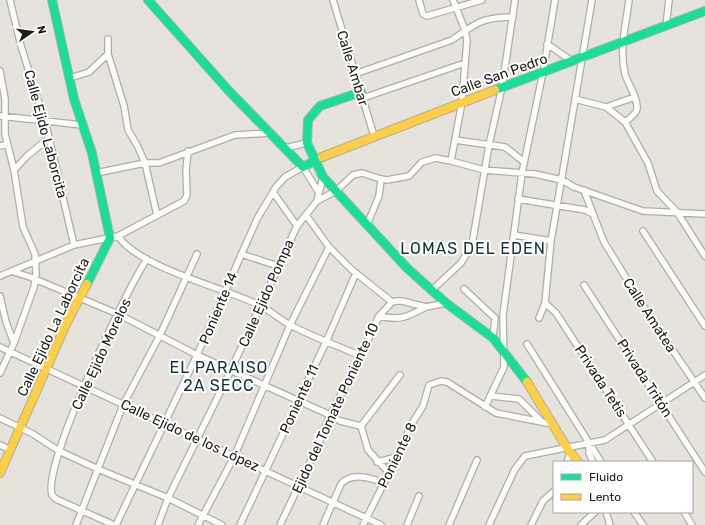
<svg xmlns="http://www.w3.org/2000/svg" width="705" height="525" viewBox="0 0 705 525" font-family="Rubik,sans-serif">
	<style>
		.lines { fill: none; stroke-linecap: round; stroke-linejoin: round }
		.street-casing { stroke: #afada8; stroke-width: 8 }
		.fast-casing { stroke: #afada8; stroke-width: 10 }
		.slow-casing { stroke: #afada8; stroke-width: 10 }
		.street { stroke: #fbfbfa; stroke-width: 5.5 }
		.fast { stroke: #16e098; stroke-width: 8 }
		.slow { stroke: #ffcf43; stroke-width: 8 }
		.labels { text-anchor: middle; stroke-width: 4; stroke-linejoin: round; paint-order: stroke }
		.street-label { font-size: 14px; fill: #1c1b17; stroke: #fff }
		.quarter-label { font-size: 16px; letter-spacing: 1px; fill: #103335; stroke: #fff }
	</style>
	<rect width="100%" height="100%" fill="#e5e3dc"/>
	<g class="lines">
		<defs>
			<path id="street" d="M10 0 21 46 47 129 74 245
				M333 0 374 136
				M419 0 423 14 427 16 482 0
				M666 26 669 0
				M108 39V54L124 106 128 130 137 145 145 163 157 215
				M547 44 572 61
				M0 71 5 99V134L14 170 23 227 35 254 36 274 34 287 14 343 0 373
				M355 74 452 40C478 22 480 18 513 17
				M70 78 89 72 108 54
				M363 98 465 63
				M575 99 606 107 635 97
				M606 107 625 122 648 163 657 191 677 212 705 256
				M0 116 82 125
				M625 122C629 119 636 114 637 109 638 97 628 85 625 74 619 49 626 24 629 0
				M455 140 505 147 524 162
				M0 146 7 144
				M285 148 307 143
				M451 161 462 102 467 40 465 30 453 0
				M14 170 27 156 49 138
				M96 173 145 163H159L235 135 271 133
				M584 190 593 214
				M273 192 297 226
				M518 199 585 210 593 214 604 242 645 309 705 398
				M317 201 336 191 353 175 362 173 381 179
				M306 215 329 247 352 270 392 302
				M367 225 379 196 381 179 387 180 409 176 422 162 436 158 451 161 484 170 535 174 562 180 574 187 643 211 705 214
				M643 231 705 326
				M514 235 551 241
				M118 236C139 268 226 288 261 306 272 312 282 321 292 326 314 337 337 346 359 355
				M241 254 278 266
				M11 271 30 277 118 314 197 355 330 415 340 421 361 426 368 450 389 473
				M0 276 74 245 118 236 184 201 187 195 186 170 188 151
				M584 285 705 472
				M464 289 495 318 493 338
				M432 290 461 263 472 245 489 145 502 87 515 0
				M0 296 6 322 14 343
				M545 303 556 313 653 462
				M379 316C400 321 407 317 426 307
				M539 318 545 303 551 241 592 0
				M527 344 601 462
				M0 347 381 525
				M491 396 519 399 542 422
				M485 407 504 367 503 315 522 173 543 72 555 0
				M0 418 33 434 59 451 98 469 168 498 222 525
				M361 426 400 375
				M589 443V453L593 462
				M0 445 11 450
				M377 462 397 457
				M567 462 570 453
				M606 512 610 525
				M634 512 643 525
				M684 512 692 525
				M76 525 123 405 160 335 197 254
				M114 525 56 499 52 495C42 465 126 290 147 259
				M116 525 197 355 257 219 276 187 285 177 303 167 319 193
				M158 525 168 498 231 370 297 226 317 201 323 177
				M198 525 234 457 290 325 329 247
				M240 525 326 342 356 273
				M280 525 319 443 330 415 356 366 379 316 392 302 397 301H402L426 307 446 303
				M323 525 341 484C353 471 370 479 384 482
				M363 525 397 457 411 425 423 406 429 385 441 381 447 382 496 413 552 424
				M407 525 419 496
				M449 525 477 460
				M489 525 515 469 525 456 605 440 705 375
				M531 525 543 501 554 491
				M581 525 595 512"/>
			<path id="fast" d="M52 0 74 99 92 153 110 238 87 284
				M148 0 229 91 303 167 322 157
				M495 90 705 11
				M361 92 320 106 308 120 307 143 323 177 407 268 446 303 493 338 527 382"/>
			<path id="slow" d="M322 157 495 90
				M527 382 567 448 578 462
				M0 473 67 322 87 284"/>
		</defs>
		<use href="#street" class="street-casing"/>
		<use href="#fast" class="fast-casing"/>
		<use href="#slow" class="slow-casing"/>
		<use href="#street" class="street"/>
		<use href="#fast" class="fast"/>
		<use href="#slow" class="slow"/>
	</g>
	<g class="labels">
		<g class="street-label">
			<text transform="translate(353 68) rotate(73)" y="5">Calle Ambar</text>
			<text transform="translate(499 75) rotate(-20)" y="5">Calle San Pedro</text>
			<text transform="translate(46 134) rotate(75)" y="5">Calle Ejido Laborcita</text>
			<text transform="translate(266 293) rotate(-66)" y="5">Calle Ejido Pompa</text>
			<text transform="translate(218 308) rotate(-67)" y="5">Poniente 14</text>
			<text transform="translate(650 315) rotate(57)" y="5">Calle Amatea</text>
			<text transform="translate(53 327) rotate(-65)" y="5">Calle Ejido La Laborcita</text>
			<text transform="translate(101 354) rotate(-65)" y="5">Calle Ejido Morelos</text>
			<text transform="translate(645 378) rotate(57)" y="5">Privada Tritón</text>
			<text transform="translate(601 381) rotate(57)" y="5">Privada Tetis</text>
			<text transform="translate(299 399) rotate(-65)" y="5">Poniente 11</text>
			<text transform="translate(335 408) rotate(-65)" y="5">Ejido del Tomate Poniente 10</text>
			<text transform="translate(190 435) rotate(25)" y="5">Calle Ejido de los López</text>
			<text transform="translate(397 455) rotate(-64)" y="5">Poniente 8</text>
		</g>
		<g class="quarter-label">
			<text x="473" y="254">LOMAS DEL EDEN</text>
			<text x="219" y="373">EL PARAISO<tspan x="219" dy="18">2A SECC</tspan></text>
		</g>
	</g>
	<rect x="553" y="461" width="140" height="52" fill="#ffffff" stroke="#a4a4a2"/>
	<rect x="561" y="474" width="20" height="6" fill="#16e098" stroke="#a4a4a2"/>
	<text x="589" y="481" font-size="12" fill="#1c1b17">Fluido</text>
	<rect x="561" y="494" width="20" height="6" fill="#ffcf43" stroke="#a4a4a2"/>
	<text x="589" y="501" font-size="12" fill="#1c1b17">Lento</text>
	<g transform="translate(32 32) rotate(77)" stroke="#ffffff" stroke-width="3" paint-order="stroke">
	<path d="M0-3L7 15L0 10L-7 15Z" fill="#1c1b17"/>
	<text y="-6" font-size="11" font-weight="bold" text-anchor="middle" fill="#1c1b17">N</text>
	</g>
</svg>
